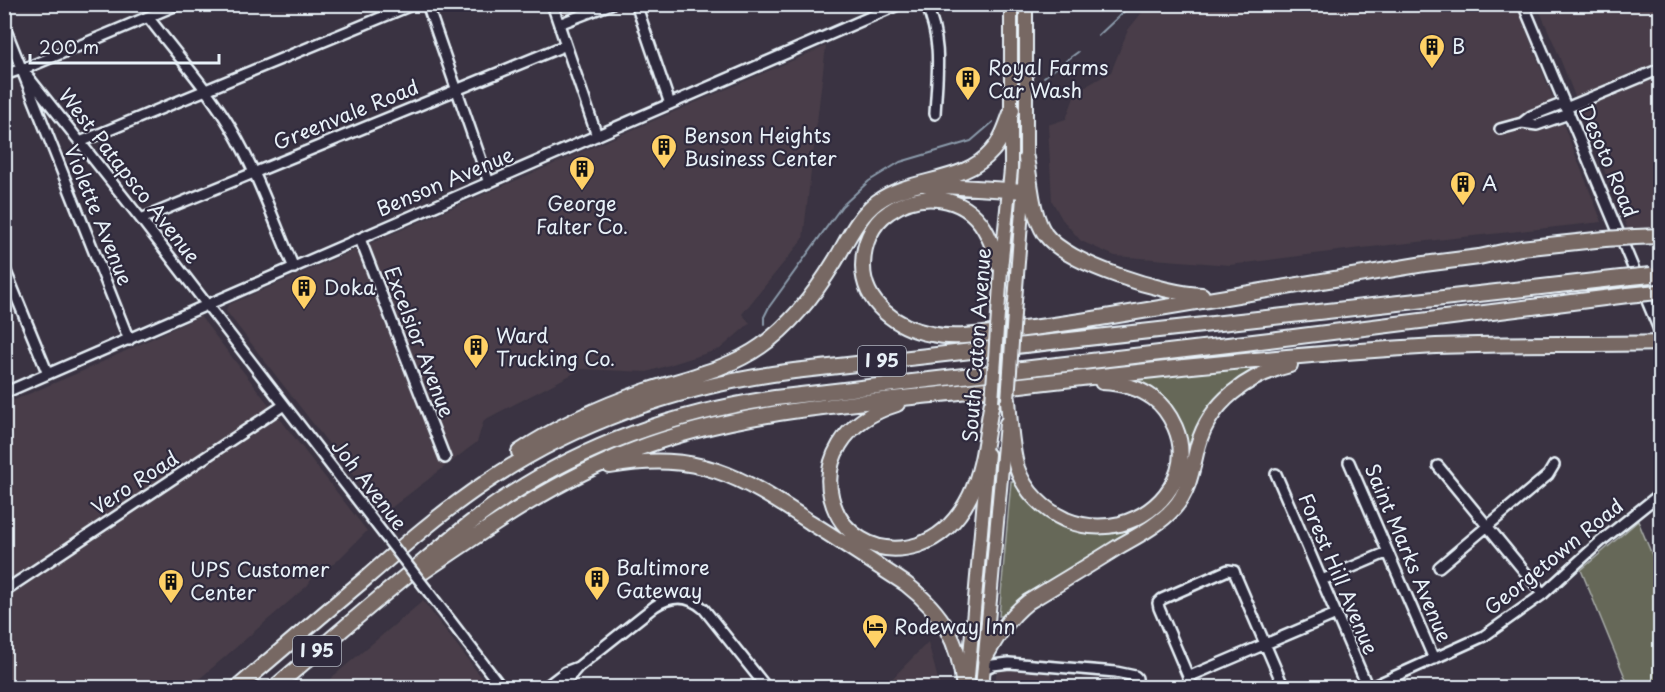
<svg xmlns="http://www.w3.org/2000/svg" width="1665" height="692" viewBox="0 0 1665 692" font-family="'Playpen Sans',sans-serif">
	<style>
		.built { fill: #483e48 }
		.green { fill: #666759; stroke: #a7aca8; stroke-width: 1.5 }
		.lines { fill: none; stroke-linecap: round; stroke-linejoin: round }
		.stream { stroke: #8b9bab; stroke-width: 2 }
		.minor-casing { stroke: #e8f1f8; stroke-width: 14 }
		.major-casing { stroke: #e8f1f8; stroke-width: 16 }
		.highway-casing { stroke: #e8f1f8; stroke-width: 18 }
		.minor { stroke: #2f2a3d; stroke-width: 9 }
		.major { stroke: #776864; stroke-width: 12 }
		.highway { stroke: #776864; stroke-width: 14 }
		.minor-bridge-casing { stroke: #e8f1f8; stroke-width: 14; stroke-linecap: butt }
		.major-bridge-casing { stroke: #e8f1f8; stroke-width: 16; stroke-linecap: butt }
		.highway-bridge-casing { stroke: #e8f1f8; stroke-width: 18; stroke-linecap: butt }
		.minor-bridge { stroke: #2f2a3d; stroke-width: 9 }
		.major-bridge { stroke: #776864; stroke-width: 12 }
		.highway-bridge { stroke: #776864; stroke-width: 14 }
		.labels { text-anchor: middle; stroke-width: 4.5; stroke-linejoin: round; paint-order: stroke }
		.shield { fill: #2f2a3d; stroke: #b0b5c0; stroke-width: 1.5 }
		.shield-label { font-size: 18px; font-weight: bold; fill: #e8f1f8 }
		.poi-label { font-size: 20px; fill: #e8f1f8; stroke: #2f2a3d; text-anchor: start }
		.street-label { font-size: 20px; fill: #e8f1f8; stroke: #2f2a3d }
	</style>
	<rect width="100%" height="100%" fill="#3a3342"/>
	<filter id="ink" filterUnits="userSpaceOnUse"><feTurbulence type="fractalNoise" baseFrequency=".0167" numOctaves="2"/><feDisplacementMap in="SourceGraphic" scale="12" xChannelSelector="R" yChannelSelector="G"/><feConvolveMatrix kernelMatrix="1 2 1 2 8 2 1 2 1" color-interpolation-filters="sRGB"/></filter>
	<g filter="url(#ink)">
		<path class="built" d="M559 4H597V5L563 16Z
			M1148 5H1516L1602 222 1353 249 1230 265 1115 256 1081 241 1062 219 1052 201 1048 125 1066 119 1076 92 1111 72 1128 30Z
			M1537 5H1660V227L1628 230 1555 46Z
			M826 46 803 239 742 314 750 323 720 349 647 372 582 369 484 420 477 442 383 514 226 311 228 305Z
			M200 316 367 531 335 563 316 573 307 586 190 687 5 688V404L85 370Z
			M423 601 489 687H324L331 678Z
			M928 642 940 687H884Z
			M997 667 1052 671V687L995 688Z"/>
		<path class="green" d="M1265 366 1242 379 1226 393 1184 486 1161 515 1005 616H999L1011 481 1016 482 1081 530 1166 504 1184 437 1130 378Z
			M1638 521 1658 569H1660V687H1629L1581 570Z"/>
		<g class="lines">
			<path class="stream" d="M1098 36 1132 4
				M1044 77 1078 52
				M764 324V317L769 307 842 206 869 181 900 162 971 141 993 122"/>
			<defs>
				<path id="minor" d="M427 4 489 183
					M552 4 597 136
					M636 4 670 104
					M926 4C943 44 937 73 935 114
					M1523 4 1660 332
					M148 17C176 54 208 89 231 128 257 172 274 221 294 268
					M559 24 611 4
					M4 25 129 340
					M22 69 141 219 385 536
					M4 75 31 66 179 4
					M1566 108 1660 69
					M1522 123 1531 116 1564 103
					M1500 129 1522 123 1537 125 1569 114
					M80 142 414 4
					M141 219 566 45
					M360 239 445 458
					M4 267 48 374
					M4 393 900 4
					M1349 462 1434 659
					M1438 466 1543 594
					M1276 474 1368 688
					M1439 567 1548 475 1554 465
					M1322 580 1388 552
					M427 590 502 688
					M4 591 284 405
					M578 667 655 606C672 595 689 595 704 609L767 688
					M984 669 993 665 1009 663 1116 672 1135 676 1137 678V688
					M1188 677 1336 614
					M544 688 565 672 578 667 560 688
					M1193 688 1159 608 1158 603 1162 599 1228 570 1234 571 1235 574 1284 688
					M1369 688 1484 636 1543 594 1600 542 1660 494"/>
				<path id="major" d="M1001 269 1011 169V4
					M1014 314 1026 158V4
					M967 688 988 454
					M982 688 1006 423"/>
				<path id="highway" d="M1026 158C1031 182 1031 213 1045 234 1066 264 1165 294 1202 295
					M927 185 1025 191
					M1635 237 1660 236
					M1001 270C996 256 992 241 984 228 964 195 920 190 889 212 871 224 863 245 863 266 863 304 898 328 931 334 954 339 976 335 999 332 1035 328 1070 323 1106 317 1212 299 1318 281 1424 264L1479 257 1521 248 1605 239
					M1008 400C1010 423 1011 447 1017 468 1025 492 1044 510 1066 520 1083 527 1102 528 1120 524 1162 513 1194 471 1175 427 1170 416 1163 405 1153 398 1138 387 1120 383 1102 382
					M897 404C783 439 829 572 918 545 942 537 959 518 970 496 984 468 986 432 992 402
					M519 452C558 426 602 406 646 391 685 378 727 370 761 346 792 324 815 294 835 261 847 241 858 216 877 202 911 177 964 184 992 151 1002 140 1007 124 1012 110
					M610 466C698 451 739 475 810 522 842 542 874 563 906 584 943 613 959 641 964 688
					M423 572C490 526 558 479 634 450 741 409 856 404 969 391 1124 373 1280 355 1436 346 1511 343 1586 345 1660 343
					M985 658C997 636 1008 618 1028 602 1058 584 1088 566 1118 547 1137 536 1159 525 1174 508 1190 490 1192 468 1198 445 1210 402 1248 375 1290 365
					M237 688C279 652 322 615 365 579 404 545 443 511 485 483 578 420 684 385 794 371L1621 278
					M274 688C322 647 369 606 417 567 448 541 478 515 511 494 591 442 682 412 775 398L1245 343 1628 295"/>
			</defs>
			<use href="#minor" class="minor-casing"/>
			<use href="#major" class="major-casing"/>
			<use href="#highway" class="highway-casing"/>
			<use href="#minor" class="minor"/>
			<use href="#major" class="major"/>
			<use href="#highway" class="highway"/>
			<defs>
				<path id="minor-bridge" d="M385 536 427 590"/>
				<path id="major-bridge" d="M1008 400 1014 314
					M992 402 1001 270"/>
				<path id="highway-bridge" d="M1605 239 1635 237
					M1621 278 1651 275
					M1628 295 1658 292"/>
			</defs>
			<use href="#minor-bridge" class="minor-bridge-casing"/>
			<use href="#major-bridge" class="major-bridge-casing"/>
			<use href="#highway-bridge" class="highway-bridge-casing"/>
			<use href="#minor-bridge" class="minor-bridge"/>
			<use href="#major-bridge" class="major-bridge"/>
			<use href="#highway-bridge" class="highway-bridge"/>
		</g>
	</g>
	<defs>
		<symbol id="building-pin" viewBox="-11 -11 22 30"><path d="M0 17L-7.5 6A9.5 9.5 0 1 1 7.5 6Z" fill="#ffd166" stroke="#2f2a3d"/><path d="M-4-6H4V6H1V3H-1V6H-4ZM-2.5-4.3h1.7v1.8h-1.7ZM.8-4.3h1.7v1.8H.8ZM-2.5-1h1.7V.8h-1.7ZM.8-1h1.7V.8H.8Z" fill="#111"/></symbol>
		<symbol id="hotel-pin" viewBox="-11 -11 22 30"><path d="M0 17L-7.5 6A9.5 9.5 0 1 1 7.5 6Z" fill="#ffd166" stroke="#2f2a3d"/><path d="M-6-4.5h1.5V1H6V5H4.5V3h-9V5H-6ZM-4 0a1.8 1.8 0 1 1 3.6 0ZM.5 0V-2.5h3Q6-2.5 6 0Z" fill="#111"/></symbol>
	</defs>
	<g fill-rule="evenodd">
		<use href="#building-pin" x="1417" y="32" width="30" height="40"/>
		<use href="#building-pin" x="953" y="64" width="30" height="40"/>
		<use href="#building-pin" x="649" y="132" width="30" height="40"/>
		<use href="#building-pin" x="567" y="154" width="30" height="40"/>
		<use href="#building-pin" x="1448" y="169" width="30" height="40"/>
		<use href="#building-pin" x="289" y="273" width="30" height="40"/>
		<use href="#building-pin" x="461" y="332" width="30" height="40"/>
		<use href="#building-pin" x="582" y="564" width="30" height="40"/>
		<use href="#building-pin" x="156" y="567" width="30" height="40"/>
		<use href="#hotel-pin" x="860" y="612" width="30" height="40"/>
	</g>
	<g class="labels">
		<g class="shield">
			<rect x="858" y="346" width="48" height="30" rx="4.5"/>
			<rect x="293" y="636" width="48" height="30" rx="4.5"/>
		</g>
		<g class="shield-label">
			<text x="882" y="367">I 95</text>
			<text x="317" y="657">I 95</text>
		</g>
		<g class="poi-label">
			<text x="1452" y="54">B</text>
			<text x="988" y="75">Royal Farms<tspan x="988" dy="23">Car Wash</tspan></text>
			<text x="684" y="143">Benson Heights<tspan x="684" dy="23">Business Center</tspan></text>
			<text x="1482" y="191">A</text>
			<text x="582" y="211" text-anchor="middle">George<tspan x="582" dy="23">Falter Co.</tspan></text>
			<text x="324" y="295">Doka</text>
			<text x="496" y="343">Ward<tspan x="496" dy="23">Trucking Co.</tspan></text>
			<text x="616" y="575">Baltimore<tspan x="616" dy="23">Gateway</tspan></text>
			<text x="190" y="577">UPS Customer<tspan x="190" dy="23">Center</tspan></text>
			<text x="894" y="634">Rodeway Inn</text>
		</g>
		<g class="street-label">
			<text transform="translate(346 115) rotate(-22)" y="7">Greenvale Road</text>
			<text transform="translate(1608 161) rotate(67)" y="7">Desoto Road</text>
			<text transform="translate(129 176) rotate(52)" y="7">West Patapsco Avenue</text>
			<text transform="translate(445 182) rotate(-23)" y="7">Benson Avenue</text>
			<text transform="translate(98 215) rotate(68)" y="7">Violette Avenue</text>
			<text transform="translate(419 342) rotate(69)" y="7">Excelsior Avenue</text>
			<text transform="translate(977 345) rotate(-86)" y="7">South Caton Avenue</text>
			<text transform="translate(135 483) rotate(-33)" y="7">Vero Road</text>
			<text transform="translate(369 485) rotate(52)" y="7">Joh Avenue</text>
			<text transform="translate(1408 553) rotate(67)" y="7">Saint Marks Avenue</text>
			<text transform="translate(1554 557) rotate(-39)" y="7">Georgetown Road</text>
			<text transform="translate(1338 574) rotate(67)" y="7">Forest Hill Avenue</text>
		</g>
	</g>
	<rect width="1665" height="692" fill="none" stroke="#2f2a3d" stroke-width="24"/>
	<rect x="12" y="12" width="1641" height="668" fill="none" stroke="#e8f1f8" stroke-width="2" filter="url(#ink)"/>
	<path d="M30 54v9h189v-9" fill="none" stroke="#e8f1f8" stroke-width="3"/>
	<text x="39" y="54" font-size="18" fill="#e8f1f8" stroke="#2f2a3d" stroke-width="4.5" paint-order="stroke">200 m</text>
</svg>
